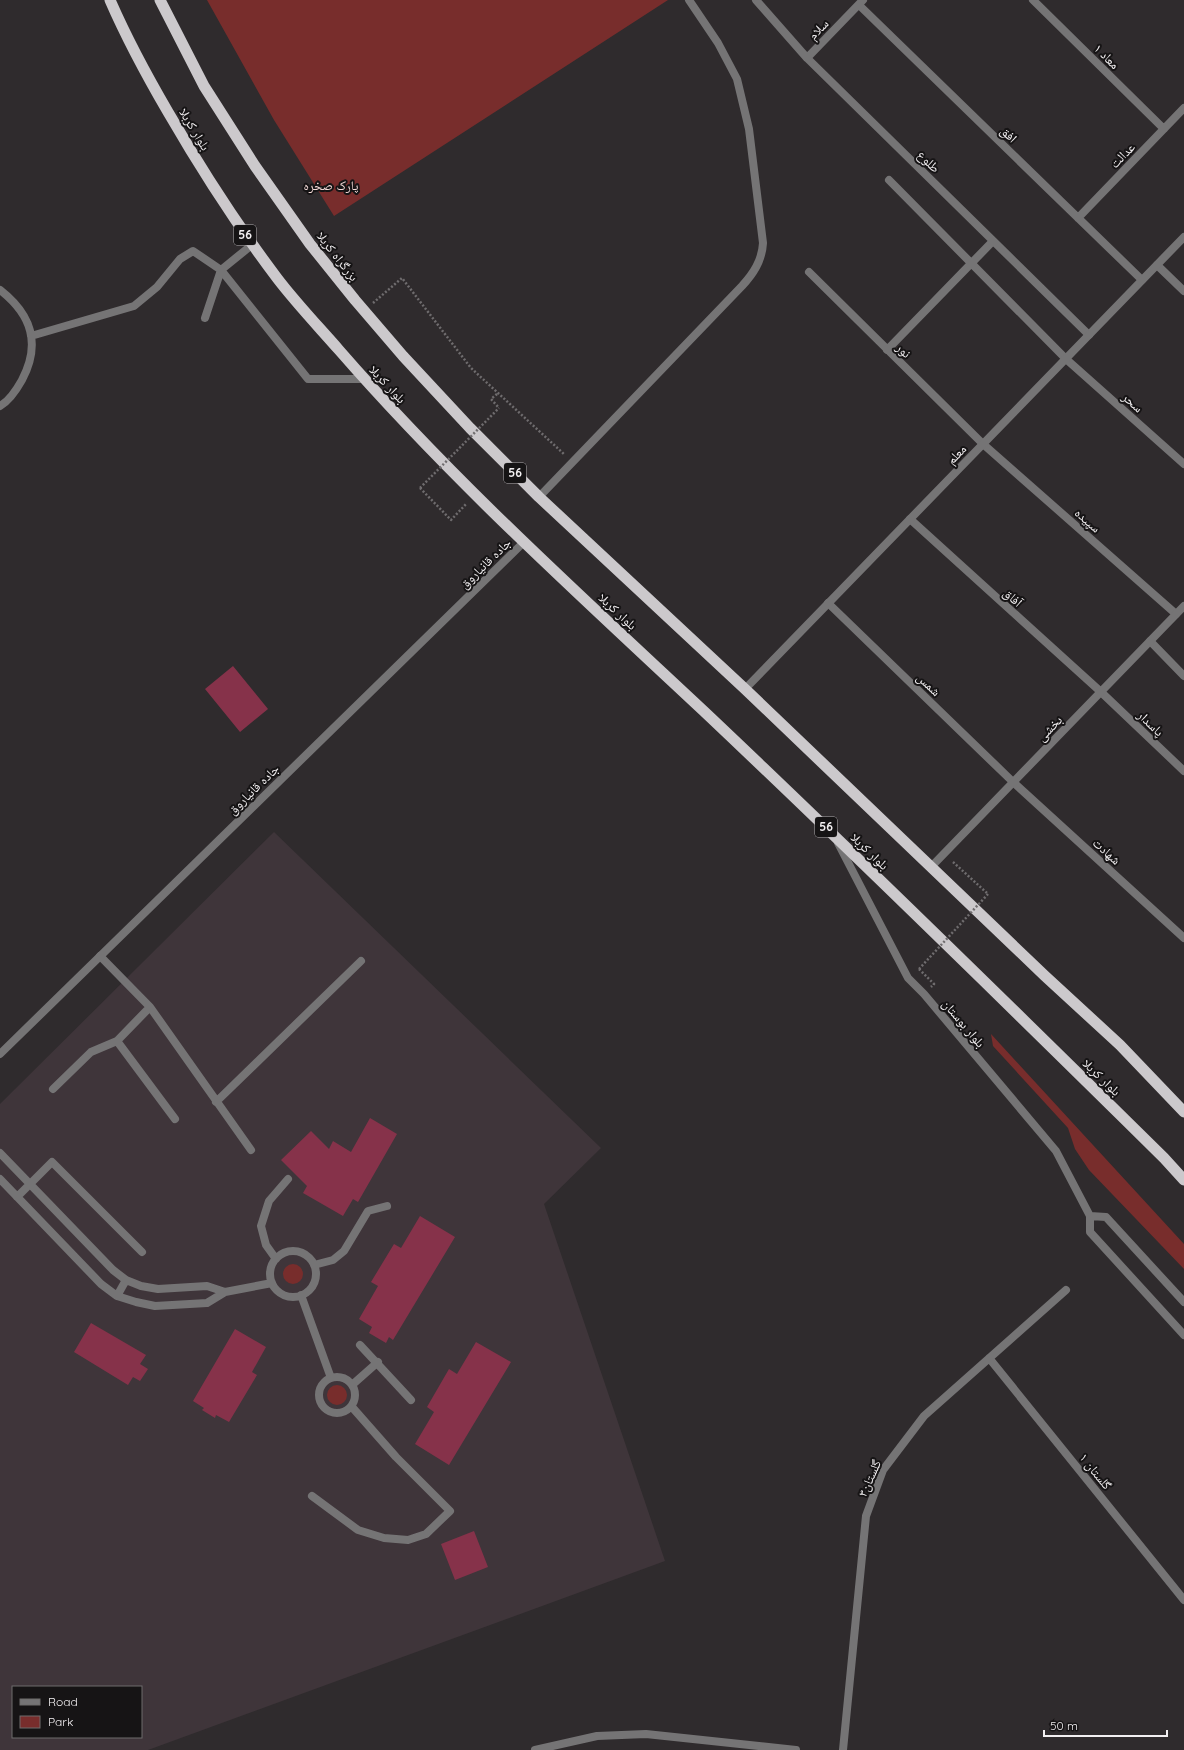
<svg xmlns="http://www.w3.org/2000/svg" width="1184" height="1750" viewBox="0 0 1184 1750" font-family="Quicksand,'Noto Naskh Arabic',sans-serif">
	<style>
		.built { fill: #3f353a; fill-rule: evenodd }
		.green { fill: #782d2c }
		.building { fill: #86324a }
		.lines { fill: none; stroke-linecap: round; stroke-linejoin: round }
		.path { stroke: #6f6c6e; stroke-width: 2.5; stroke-dasharray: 2 2; stroke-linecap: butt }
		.service { stroke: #757475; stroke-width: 8 }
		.minor { stroke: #757475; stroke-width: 8 }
		.tertiary { stroke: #757475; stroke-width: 8 }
		.trunk { stroke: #ccc9cc; stroke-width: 11 }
		.path-bridge { stroke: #6f6c6e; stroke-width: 2.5; stroke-dasharray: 2 2; stroke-linecap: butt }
		.labels { text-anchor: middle; stroke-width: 4; stroke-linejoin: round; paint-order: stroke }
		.shield { fill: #161415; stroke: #b1aeb0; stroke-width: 1 }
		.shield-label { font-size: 12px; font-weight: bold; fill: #f3f0f2 }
		.street-label { font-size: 13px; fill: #f3f0f2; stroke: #161415 }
		.park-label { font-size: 13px; fill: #f7dddb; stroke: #161415 }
	</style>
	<rect width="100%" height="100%" fill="#2f2b2d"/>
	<path class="built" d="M274 832 601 1148 544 1204 665 1561 148 1750H0V1104ZM13 1687H141V1737H13Z"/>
	<path class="green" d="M207 0H668L334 216 274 120Z
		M991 1034 1184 1244V1269L1089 1170 1075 1149 1068 1128 993 1046Z
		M283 1274a10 10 0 1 1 20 0a10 10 0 1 1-20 0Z
		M327 1395a10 10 0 1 1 20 0a10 10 0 1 1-20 0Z"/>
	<path class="building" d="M233 666 268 709 240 732 205 689Z
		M370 1118 397 1134 358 1202 353 1199 343 1216 303 1193 307 1186 281 1160 311 1131 329 1149 333 1141 351 1152Z
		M420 1216 455 1237 393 1340 389 1337 386 1343 369 1333 372 1327 359 1319 378 1286 371 1282 394 1244 401 1248Z
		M91 1323 146 1355 140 1364 148 1369 140 1381 133 1377 128 1385 74 1352Z
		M235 1329 266 1347 252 1372 257 1375 229 1422 216 1415 215 1418 202 1410 204 1408 193 1401Z
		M476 1342 511 1362 449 1465 415 1444 434 1412 427 1407 449 1369 457 1374Z
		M474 1531 488 1567 455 1580 441 1544Z"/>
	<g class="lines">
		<path class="path" d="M373 303 402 278 471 368 565 455
			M497 394 491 399 499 408
			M420 488 451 520 467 503
			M953 862 988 894
			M919 969 934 984 931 987"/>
		<path class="service" d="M0 290C32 315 41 344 22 380 17 389 9 401 0 406
			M205 318 221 270 253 244
			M31 336 134 306 157 287 180 259 193 251 221 270 308 379H364
			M100 956 150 1007 251 1150
			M117 1041 175 1119
			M53 1089 91 1052 117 1041 150 1007
			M216 1102 361 961
			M0 1153 113 1270 126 1280 141 1286 158 1289 207 1286 225 1292
			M0 1179 101 1284 117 1296 136 1302 155 1306 207 1303 225 1292 272 1283
			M17 1197 52 1162 142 1252
			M270 1274a23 23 0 1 1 46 0a23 23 0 1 1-46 0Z
			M276 1259 266 1245 261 1226 269 1201 288 1179
			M314 1265 333 1260 344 1251 368 1211 387 1206
			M301 1295 331 1378
			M117 1296 126 1280
			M360 1345 411 1400
			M319 1395a18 18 0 1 1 36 0a18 18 0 1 1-36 0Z
			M352 1385 378 1362
			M312 1496 358 1530 384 1538 408 1540 426 1534 450 1511 396 1457 352 1407"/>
		<path class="minor" d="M756 0 807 58 1089 335
			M1033 0 1164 129
			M859 5 1142 280
			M807 58 863 0
			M889 180 1066 359 1184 464
			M1078 218 1184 108
			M1157 265 1184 291
			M809 272 983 444 1176 614
			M887 350 993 241
			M539 497 742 286C753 274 762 261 763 243L749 129 737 79 718 43 689 0
			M910 519 1101 692 1184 771
			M828 603 1013 782 1184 938
			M1150 641 1184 676
			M989 1358 1184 1600
			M535 1750 597 1736 646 1734 796 1750
			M843 1750 866 1516 883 1470 924 1416 1066 1290"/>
		<path class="tertiary" d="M745 689 1184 237
			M838 843 908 978 924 994 1056 1151 1090 1216
			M931 867 1184 606
			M0 1054 524 542
			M1184 1302 1106 1217 1090 1216V1232L1184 1335"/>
		<path class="trunk" d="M110 0C127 39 147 76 168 112 201 169 237 225 277 278 296 303 318 326 339 350 453 481 583 598 710 717 863 862 1014 1010 1164 1158L1184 1180
			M160 0 204 86 255 166 310 244 355 300 403 356 470 428 539 497 745 689 1045 976 1120 1045 1184 1112"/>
		<path class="path-bridge" d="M420 488 499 408
			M919 969 988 894"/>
	</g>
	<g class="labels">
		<g class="shield">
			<rect x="234" y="225" width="22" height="20" rx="3"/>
			<rect x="504" y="463" width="22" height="20" rx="3"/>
			<rect x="815" y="817" width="22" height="20" rx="3"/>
		</g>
		<g class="shield-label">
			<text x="245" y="239">56</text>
			<text x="515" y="477">56</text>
			<text x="826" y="831">56</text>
		</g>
		<g class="street-label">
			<text transform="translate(818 29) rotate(-46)" y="5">سلام</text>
			<text transform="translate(1107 56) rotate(45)" y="5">معاد ۱</text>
			<text transform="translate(195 129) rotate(59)" y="5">بلوار کربلا</text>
			<text transform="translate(1009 134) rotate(44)" y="5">افق</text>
			<text transform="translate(1122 155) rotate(-46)" y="5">عدالت</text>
			<text transform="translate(929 161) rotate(45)" y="5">طلوع</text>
			<text transform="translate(338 256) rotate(52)" y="5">بزرگراه کربلا</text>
			<text transform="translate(904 350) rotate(44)" y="5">نور</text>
			<text transform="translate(388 384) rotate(47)" y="5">بلوار کربلا</text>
			<text transform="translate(1133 402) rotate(42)" y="5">سحر</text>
			<text transform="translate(956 454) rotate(-46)" y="5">معلم</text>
			<text transform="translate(1088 520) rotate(41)" y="5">سپیده</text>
			<text transform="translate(485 563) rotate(-44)" y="5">جاده قانیاروق</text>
			<text transform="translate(1013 597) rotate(42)" y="5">آفاق</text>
			<text transform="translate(618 611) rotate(43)" y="5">بلوار کربلا</text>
			<text transform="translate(929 684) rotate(44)" y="5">شمس</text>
			<text transform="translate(1151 723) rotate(44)" y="5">پاسدار</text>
			<text transform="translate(1049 728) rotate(-46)" y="5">بخشی</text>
			<text transform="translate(253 789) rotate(-44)" y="5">جاده قانیاروق</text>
			<text transform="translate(870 851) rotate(44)" y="5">بلوار کربلا</text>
			<text transform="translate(1107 851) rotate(42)" y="5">شهادت</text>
			<text transform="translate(964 1023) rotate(50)" y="5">بلوار بوستان</text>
			<text transform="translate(1102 1077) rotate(44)" y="5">بلوار کربلا</text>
			<text transform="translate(1096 1471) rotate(51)" y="5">گلستان ۱</text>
			<text transform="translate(869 1478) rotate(-66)" y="5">گلستان۳</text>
		</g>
		<g class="park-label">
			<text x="331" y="190">پارک صخره</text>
		</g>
	</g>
	<rect x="12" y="1686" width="130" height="52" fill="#161415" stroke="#6e6c6d"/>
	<rect x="20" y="1699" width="20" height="6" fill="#757475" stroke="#6e6c6d"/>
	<text x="48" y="1706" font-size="12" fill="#f3f0f2">Road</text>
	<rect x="20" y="1716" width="20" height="12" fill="#782d2c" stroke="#6e6c6d"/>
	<text x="48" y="1726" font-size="12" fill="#f3f0f2">Park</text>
	<path d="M1044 1730v6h123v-6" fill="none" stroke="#f3f0f2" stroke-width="2"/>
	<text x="1050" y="1730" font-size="12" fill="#f3f0f2" stroke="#161415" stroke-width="3" paint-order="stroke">50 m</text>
</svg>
